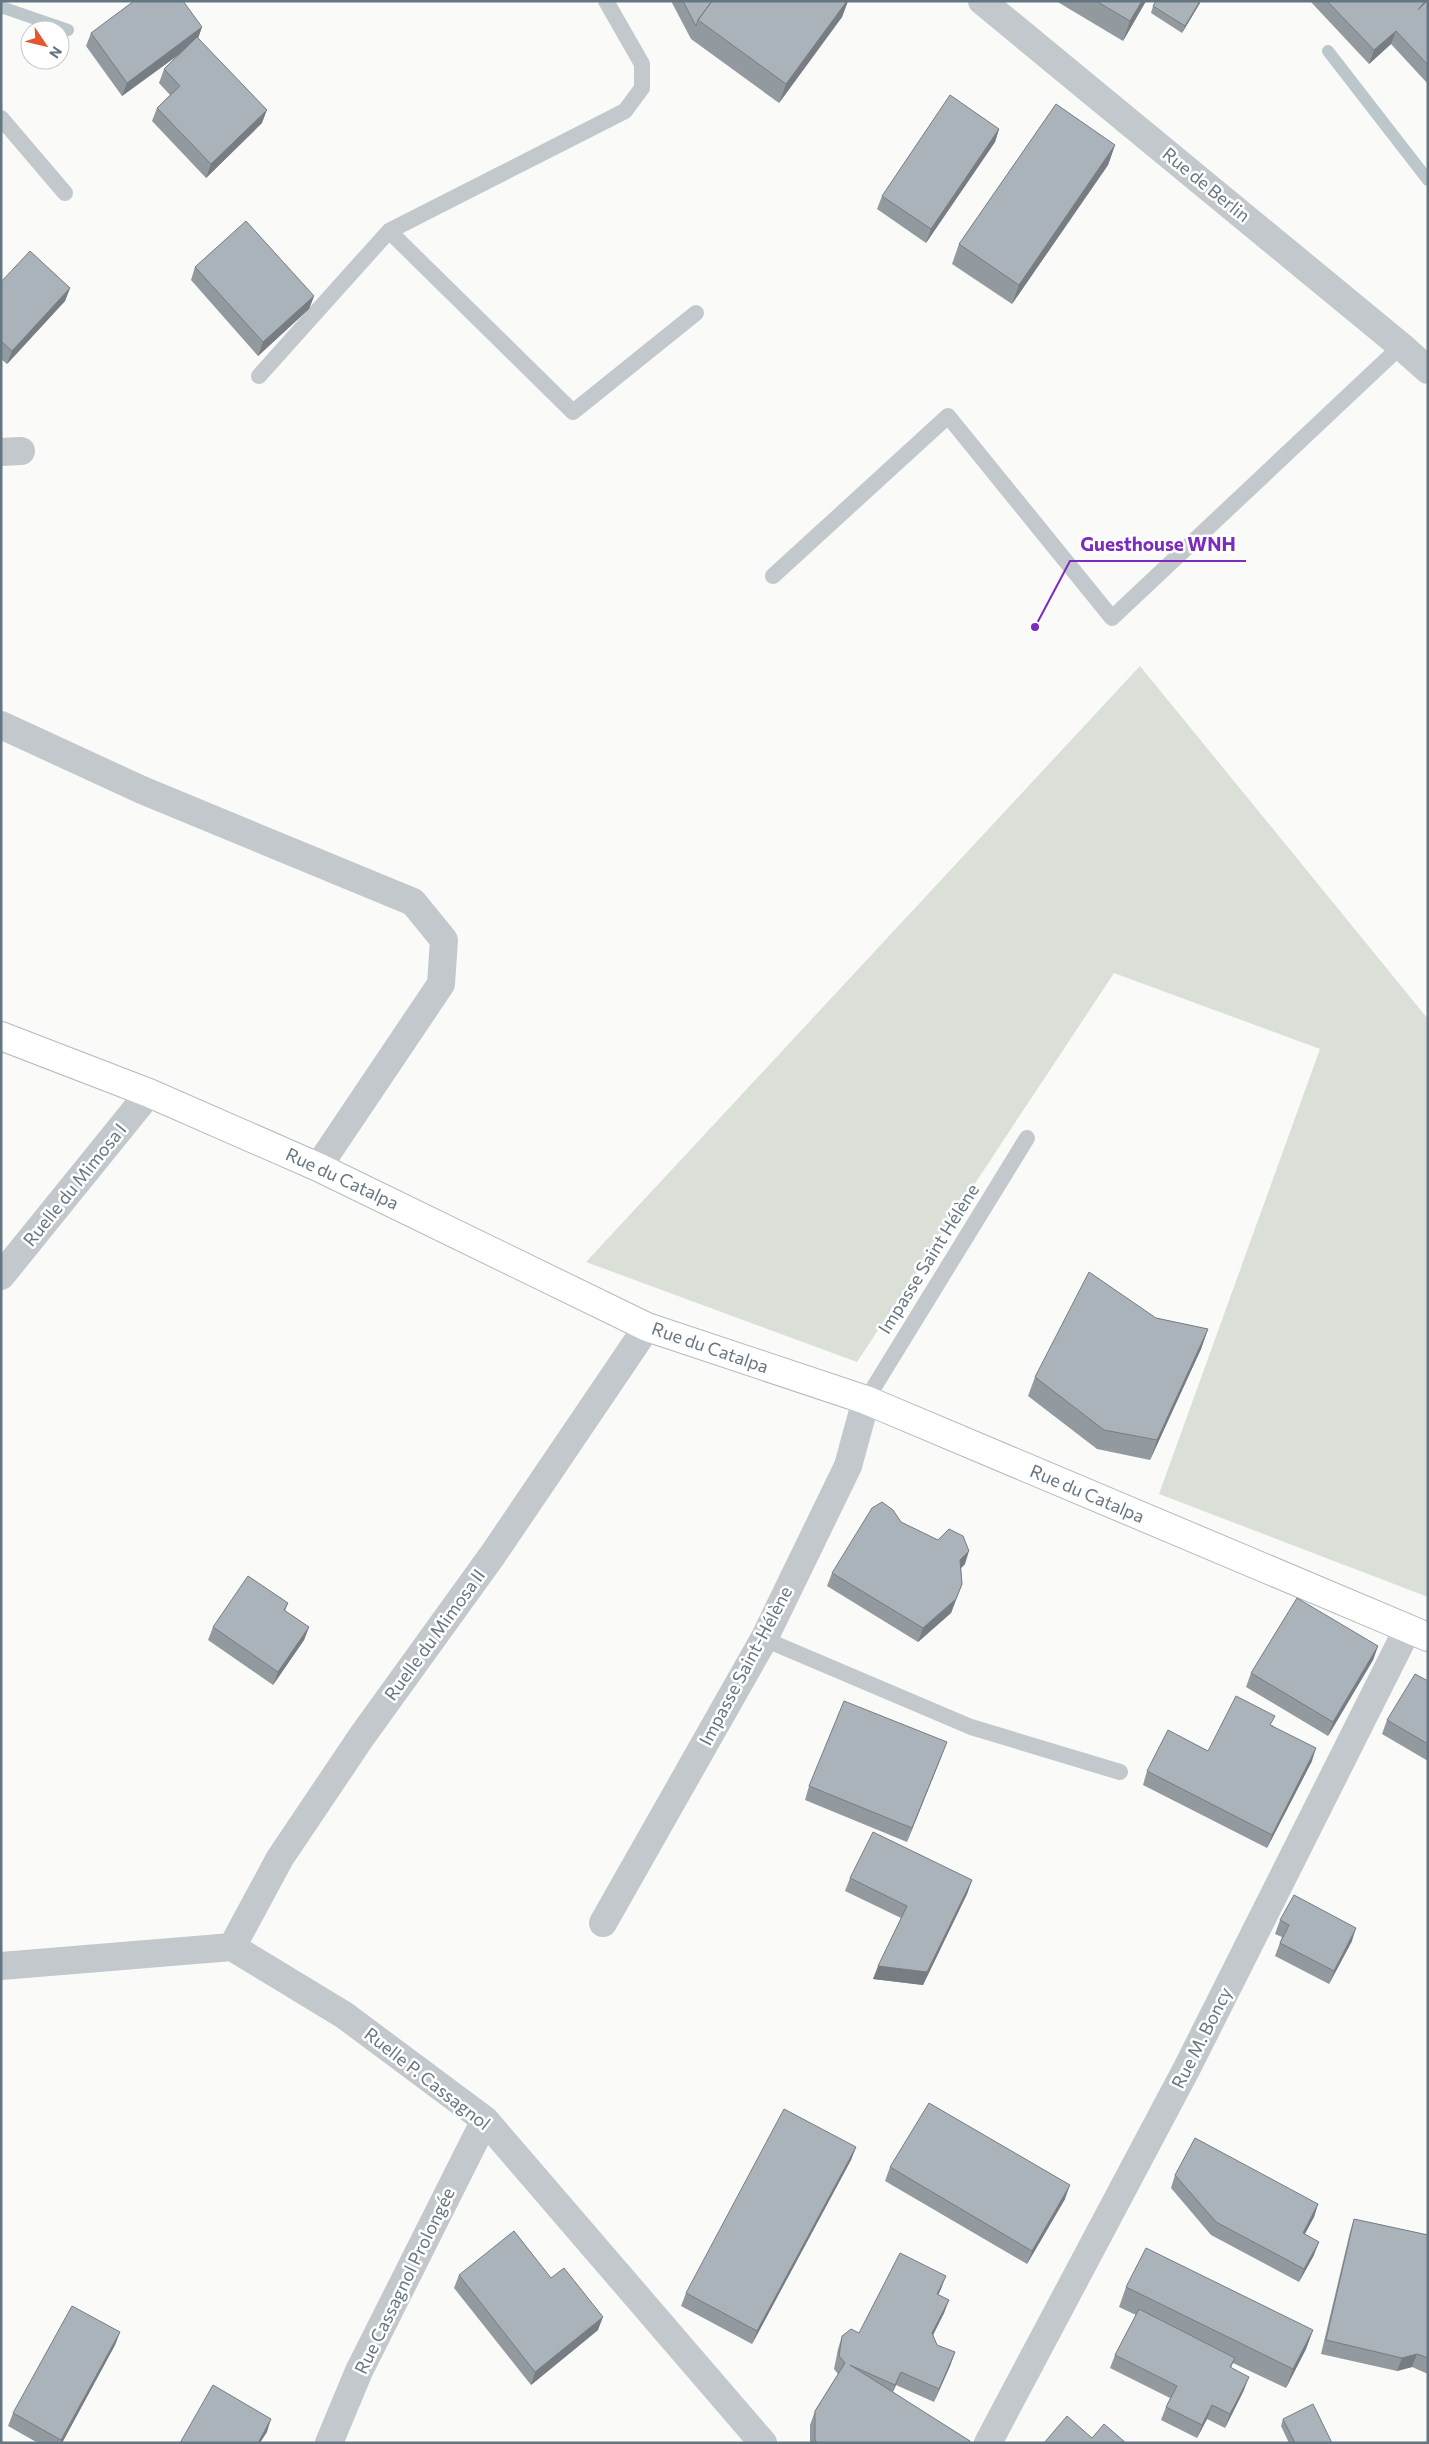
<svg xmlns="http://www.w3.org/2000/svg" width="1429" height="2444" viewBox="0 0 1429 2444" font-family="Commissioner,sans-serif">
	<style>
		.green { fill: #dadfd7 }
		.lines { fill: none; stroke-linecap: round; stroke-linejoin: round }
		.stream { stroke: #bbc7cb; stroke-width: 12 }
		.secondary-casing { stroke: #b3babf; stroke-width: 30 }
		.lane { stroke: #c3c8cc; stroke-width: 16 }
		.street { stroke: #c3c8cc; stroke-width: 28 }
		.secondary { stroke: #fff; stroke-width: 28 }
		.wall { fill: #929a9f }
		.shaded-wall { fill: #777d82 }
		.building { fill: #aab3b9; stroke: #777d82 }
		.labels { text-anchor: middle; stroke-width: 5; stroke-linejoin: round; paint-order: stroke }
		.street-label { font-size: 18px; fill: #657683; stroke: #fff }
		.leader { fill: none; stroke: #7b2cbf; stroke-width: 2 }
		.callout-dot { fill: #7b2cbf; stroke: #fff; stroke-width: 2 }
		.callout-label { font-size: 19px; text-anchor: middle; font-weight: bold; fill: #7b2cbf; stroke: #fff; stroke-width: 5; stroke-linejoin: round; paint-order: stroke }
	</style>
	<rect width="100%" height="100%" fill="#fafaf8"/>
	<path class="green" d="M1140 666 1428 1019V1597L1159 1494 1320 1049 1114 973 857 1362 586 1262Z"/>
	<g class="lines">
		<path class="stream" d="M1 7 68 30
			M1328 51 1428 180"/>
		<defs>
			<path id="secondary" d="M1 1036 149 1093 318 1167 647 1327 866 1400 1428 1637"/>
		</defs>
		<use href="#secondary" class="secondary-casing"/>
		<path class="lane" d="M1 118 65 193
			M389 231 573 412 696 313
			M259 376 389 231 625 111 642 88V64L606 1
			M773 576 948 416 1112 618 1401 346
			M866 1400 1027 1138
			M764 1639 971 1727 1120 1772"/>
		<path class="street" d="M982 1 1401 346 1428 370
			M1 452 21 451
			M1 725 142 790 413 902 444 940 441 984 318 1167
			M1 1276 149 1093
			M603 1923 764 1639 848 1466 866 1400
			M232 1947 280 1858 362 1736 494 1553 647 1327
			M1 1966 232 1947 344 2015 485 2120 763 2443
			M329 2443 359 2371 485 2120
			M988 2443 1187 2068 1407 1630"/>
		<use href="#secondary" class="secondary"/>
	</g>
	<path class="wall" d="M671 1H848L842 17 779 103 691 39Z
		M1056 1H1146L1123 41Z
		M1310 1H1425V3L1428 1V84L1391 44 1369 64Z
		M1200 3 1182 33 1151 13 1153 6Z
		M202 27 198 38 262 123 206 178 152 121 157 108 170 95 159 83 164 69 180 54 122 96 86 46 91 33Z
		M999 129 995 142 926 243 877 209 882 196Z
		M1115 145 1108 165 1012 304 952 264 959 244Z
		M195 267 314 296 309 309 258 356 191 280Z
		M1 282 70 288 65 301 7 364 1 359Z
		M1156 1318 1208 1329 1201 1349 1150 1460 1097 1449 1028 1396 1035 1377Z
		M901 1522 965 1564 961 1568 962 1584 951 1613 918 1642 827 1586 832 1573Z
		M288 1603 285 1611 309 1627 304 1640 273 1685 208 1640 213 1627Z
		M1378 1646 1373 1660 1328 1736 1246 1687 1251 1673Z
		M1428 1681V1761L1382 1734 1387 1720Z
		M1272 1725 1312 1761 1267 1848 1143 1785 1147 1771 1208 1751Z
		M942 1755 907 1842 805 1800 809 1786Z
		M850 1878 972 1880 967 1894 923 1985 873 1979 901 1918 845 1891Z
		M1280 1920 1352 1941 1329 1984 1275 1956 1282 1937 1275 1934Z
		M856 2147 851 2160 752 2344 681 2306 686 2293Z
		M890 2167 1065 2199 1027 2264 885 2181Z
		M1175 2175 1318 2204 1314 2217 1305 2234 1314 2255 1299 2282 1211 2235 1171 2188Z
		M1354 2219 1428 2235V2374L1412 2367 1397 2371 1321 2354 1350 2232Z
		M459 2275 551 2278 598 2330 531 2385 454 2288Z
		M1126 2287 1313 2330 1306 2349 1286 2388 1233 2363 1231 2368 1244 2390 1225 2428 1207 2419 1197 2438 1161 2420 1166 2407 1170 2398 1110 2368 1115 2355 1136 2315 1119 2307Z
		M941 2289 938 2295 949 2300 944 2313 933 2335 937 2345 955 2352 950 2366 934 2402 896 2385 893 2392 970 2443H810V2425L815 2411 838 2374 834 2369 838 2349 842 2336 859 2333Z
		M120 2332 115 2345 62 2443H38L8 2426 13 2413Z
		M1283 2419 1332 2443H1289L1281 2426Z"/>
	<path class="shaded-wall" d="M847 1H848L842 17 779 103 786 84Z
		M1142 1H1146L1123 41 1130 21Z
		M1200 1H1201L1200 3 1182 33 1185 26Z
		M202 27 197 41 122 96 127 83Z
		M1396 31 1391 44 1369 64 1374 50Z
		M267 110 262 123 206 178 211 164Z
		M999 129 995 142 926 243 931 229Z
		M1115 145 1108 165 1012 304 1019 285Z
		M70 288 65 301 7 364 12 351Z
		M314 296 309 309 258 356 263 342Z
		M1208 1329 1201 1349 1150 1460 1157 1440Z
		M969 1551 965 1564 955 1574 960 1560Z
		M962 1584 951 1613 918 1642 923 1628Z
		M309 1627 304 1640 273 1685 278 1672Z
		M1378 1646 1373 1660 1328 1736 1333 1722Z
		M947 1742 942 1755 907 1842 912 1828Z
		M1316 1748 1312 1761 1267 1848 1272 1835Z
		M972 1880 967 1894 923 1985 873 1979 878 1966Z
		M1356 1928 1352 1941 1329 1984 1334 1971Z
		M856 2147 851 2160 752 2344 757 2331Z
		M1070 2185 1065 2199 1027 2264 1032 2251Z
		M1318 2204 1314 2217 1298 2246 1303 2233Z
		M1319 2242 1314 2255 1299 2282 1304 2269Z
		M946 2276 941 2289 932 2307 937 2294Z
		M949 2300 944 2313 927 2347 932 2333Z
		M603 2317 598 2330 531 2385 535 2372Z
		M1313 2330 1306 2349 1286 2388 1293 2369Z
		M120 2332 115 2345 62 2443H60Z
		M955 2352 950 2366 934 2402 939 2389Z
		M1417 2354 1412 2367 1397 2371 1402 2358Z
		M901 2372 896 2385 890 2398 895 2385Z
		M1249 2377 1244 2390 1225 2428 1230 2414Z
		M1212 2405 1207 2419 1197 2438 1202 2425Z
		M271 2419 267 2432 260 2443H258Z"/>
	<path class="building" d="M134 1H183L202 27 127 83 91 33Z
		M683 1H712L698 20 696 26Z
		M712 1H847L786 84 698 20Z
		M1096 1H1142L1130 21Z
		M1156 1H1200L1185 26 1153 6Z
		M1327 1H1425L1418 10 1427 1H1428V65L1396 31 1374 50Z
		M197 37 267 110 211 164 157 108 180 86 164 69Z
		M950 95 999 129 931 229 882 196Z
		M1056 104 1115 145 1019 285 959 244Z
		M246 221 314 296 263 342 195 267Z
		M30 251 70 288 12 351 1 341V282Z
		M1089 1272 1156 1318 1208 1329 1157 1440 1104 1430 1035 1377Z
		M882 1502 893 1510 901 1522 938 1540 949 1529 963 1536 969 1551 960 1560 962 1584 956 1599 923 1628 832 1573 872 1508Z
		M248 1576 288 1603 284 1610 309 1627 278 1672 213 1627Z
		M1297 1598 1378 1646 1333 1722 1251 1673Z
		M1415 1674 1428 1681V1744L1387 1720Z
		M1236 1696 1275 1716 1270 1725 1316 1748 1272 1835 1147 1771 1168 1730 1208 1751Z
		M844 1701 947 1742 912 1828 809 1786Z
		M873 1832 972 1880 927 1972 878 1966 907 1906 850 1878Z
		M1294 1895 1356 1928 1334 1971 1280 1943 1289 1925 1280 1920Z
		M929 2103 1070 2185 1032 2251 890 2167Z
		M784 2109 856 2147 757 2331 686 2293Z
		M1195 2138 1318 2204 1303 2233 1319 2242 1304 2269 1216 2222 1175 2175Z
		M1354 2219 1428 2235V2358L1417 2354 1402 2358 1326 2340Z
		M514 2231 551 2278 564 2268 603 2317 535 2372 459 2275Z
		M1146 2248 1313 2330 1293 2369 1126 2287Z
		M900 2253 946 2276 937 2294 949 2300 932 2333 937 2345 955 2352 939 2389 901 2372 895 2385 850 2365 970 2441 969 2443H817L815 2440V2411L845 2363 839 2356 842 2336 851 2329 859 2333Z
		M72 2306 120 2332 61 2440 13 2413Z
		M1139 2309 1235 2358 1230 2367 1249 2377 1230 2414 1212 2405 1202 2425 1166 2407 1177 2386 1115 2355Z
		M213 2385 271 2419 258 2443H180Z
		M1313 2404 1332 2443H1295L1283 2419Z
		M1067 2416 1092 2438 1104 2424 1126 2443H1044Z"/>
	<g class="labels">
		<g class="street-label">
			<text transform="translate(1206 185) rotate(39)" y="6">Rue de Berlin</text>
			<text transform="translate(342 1179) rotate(25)" y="6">Rue du Catalpa</text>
			<text transform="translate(75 1185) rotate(-51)" y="6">Ruelle du Mimosa I</text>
			<text transform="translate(929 1259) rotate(-58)" y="6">Impasse Saint Hélène</text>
			<text transform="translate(710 1348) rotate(19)" y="6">Rue du Catalpa</text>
			<text transform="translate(1087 1494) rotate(23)" y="6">Rue du Catalpa</text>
			<text transform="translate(435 1635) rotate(-54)" y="6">Ruelle du Mimosa II</text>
			<text transform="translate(746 1666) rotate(-62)" y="6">Impasse Saint-Hélène</text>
			<text transform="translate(1202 2038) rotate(-63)" y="6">Rue M. Boncy</text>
			<text transform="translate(427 2079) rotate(38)" y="6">Ruelle P. Cassagnol</text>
			<text transform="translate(405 2281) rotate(-64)" y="6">Rue Cassagnol Prolongée</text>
		</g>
	</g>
	<path class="leader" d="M1035 627L1070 561H1246"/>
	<circle class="callout-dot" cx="1035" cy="627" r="5"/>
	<g class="callout-label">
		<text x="1158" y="551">Guesthouse WNH</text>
	</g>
	<rect width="1429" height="2444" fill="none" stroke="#657683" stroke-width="5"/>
	<g transform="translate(45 45) rotate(125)"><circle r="24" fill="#ffffff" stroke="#c1c8cd"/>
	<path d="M0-4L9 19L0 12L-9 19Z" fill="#e4572e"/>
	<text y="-8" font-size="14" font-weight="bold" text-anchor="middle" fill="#657683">N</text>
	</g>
</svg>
